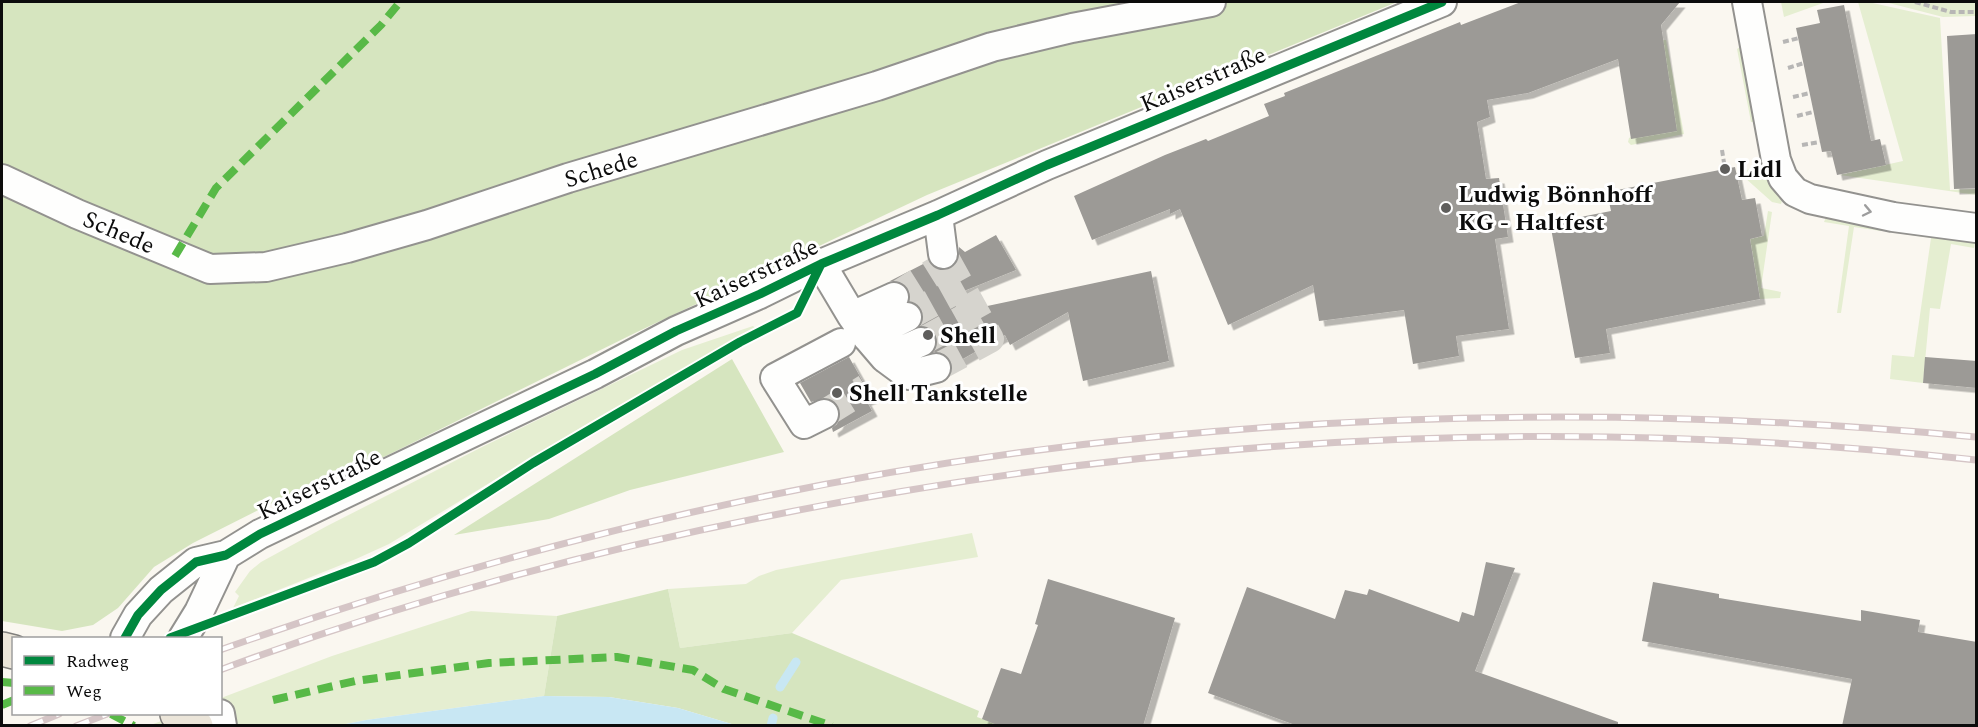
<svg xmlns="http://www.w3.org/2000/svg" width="1978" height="727" viewBox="0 0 1978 727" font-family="Spectral,serif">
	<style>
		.green { fill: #e5eed1 }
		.forest { fill: #d6e5bf }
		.water { fill: #c8e7f3 }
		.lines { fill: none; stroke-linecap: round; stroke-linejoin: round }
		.stream { stroke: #c8e7f3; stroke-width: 9 }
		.building { fill: #9c9a96; filter: url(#shadow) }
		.minor-tunnel { stroke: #d6d4ce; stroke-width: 28; stroke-dasharray: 28 14; stroke-linecap: butt }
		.minor-casing { stroke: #93928f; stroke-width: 32 }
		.major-casing { stroke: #807f7c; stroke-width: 36 }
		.path { stroke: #b7b6b5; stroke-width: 4; stroke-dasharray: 6 3; stroke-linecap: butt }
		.minor { stroke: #fefefd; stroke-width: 28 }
		.major { stroke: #ebe5d9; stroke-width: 33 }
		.rail-casing { stroke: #d5c5c6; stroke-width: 7 }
		.rail { stroke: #fff; stroke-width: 4.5; stroke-dasharray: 14; stroke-linecap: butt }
		.quiet { stroke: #58b947; stroke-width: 8; stroke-dasharray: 15 8; stroke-linecap: butt }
		.cycleway-casing { stroke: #fff; stroke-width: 13 }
		.cycleway { stroke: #00873e; stroke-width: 9 }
		.oneway { stroke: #9d9d9d }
		.poi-dot { fill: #5f5e5c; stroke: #fff; stroke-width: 2 }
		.labels { text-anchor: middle; stroke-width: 6; stroke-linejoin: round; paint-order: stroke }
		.street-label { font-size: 24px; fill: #0c0c0c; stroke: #fff }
		.poi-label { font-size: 24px; font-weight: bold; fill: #0c0c0c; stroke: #fff; text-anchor: start }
	</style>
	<defs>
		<filter id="shadow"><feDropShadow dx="5.5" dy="5.5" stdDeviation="0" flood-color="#0004"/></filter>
	</defs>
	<rect width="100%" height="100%" fill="#faf7f0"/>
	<path class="green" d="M1781 2H1826L1784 17Z
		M1858 2H1868L1940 18 1950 190 1976 189V195L1840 175 1903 161Z
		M1885 2H1976V16L1943 17Z
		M1663 40H1666L1684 134 1631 145 1628 142 1629 138 1631 137Z
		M1741 46 1755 122H1751L1737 49Z
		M1762 167 1766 170 1770 186 1782 201 1781 204 1772 202 1744 177 1748 169Z
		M1768 211 1772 212 1761 288 1781 292 1780 298 1760 299 1750 239 1764 236Z
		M1826 217 1882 225 1881 231 1854 227 1841 313H1837L1849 226 1824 222Z
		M1904 229 1976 238 1974 248 1951 244 1940 309 1930 308 1923 383 1890 379 1892 355 1914 357 1931 238 1904 234Z
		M753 326 755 328 590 422 389 544 356 559 233 608 239 596 235 592 250 571 261 562 327 526 484 446 682 350Z
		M972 533 978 557 841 580 792 633 680 648 668 589 746 584 759 576 776 570Z
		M471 611 557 616 544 696 366 720 341 725 148 726 180 714H220L221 698 332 656Z"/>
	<path class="forest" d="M2 2H1397L927 195 637 332 386 456 294 492 193 543 154 567 118 608 93 625 62 631 2 621Z
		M732 359 784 452 630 490 549 519 454 535Z
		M668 589 680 648 792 633 979 711 977 717 1000 725H735L678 708 609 697 544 696 557 616Z"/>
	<path class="water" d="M544 696 609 697 678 708 735 725H341L366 720Z"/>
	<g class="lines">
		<path class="stream" d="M780 687 796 662
			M771 726 773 718"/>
	</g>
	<path class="building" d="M1521 2H1680L1661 25 1677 131 1631 139 1618 59 1528 93 1487 100 1490 117 1477 122 1486 179 1499 178 1508 237 1495 239 1509 329 1456 336 1459 356 1413 364 1404 310 1319 321 1313 285 1228 325 1180 209 1170 214V209L1092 240 1074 196 1165 155 1206 139 1208 141 1269 116 1264 104 1285 96 1284 93 1460 22 1461 25Z
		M1844 5 1871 141 1880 139 1886 165 1837 175 1831 151 1822 152 1796 28 1820 23 1817 10Z
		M1977 34V188L1954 189 1947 36Z
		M1735 167 1742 200 1755 198 1762 236 1750 239 1760 299 1606 329 1610 353 1575 358 1550 223 1611 211 1607 192Z
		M996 235 1016 270 954 295 959 312 1151 271 1169 361 1083 381 1068 312 1010 345 1005 335 952 365 947 356 941 352H934L937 344 936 336 930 328 921 326 923 319 922 310 917 304 910 301 909 290 903 283 896 281H890L929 261 937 269 945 270 952 267 958 260 959 247 965 252Z
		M849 357 872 398 866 400 872 411 833 432 832 428 837 424 840 416 838 406 834 401 826 398 811 402 800 383Z
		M1925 357 1977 361V388L1923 383Z
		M1486 562 1515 568 1475 671 1618 722V726H1298L1208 693 1247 587 1335 619 1345 590 1367 595 1369 589 1459 622 1462 612 1474 616Z
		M1048 579 1175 618 1143 726H1000L982 719 1001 668 1021 674 1038 625 1035 624Z
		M1653 582 1719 594V598L1861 621V610L1920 620 1918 632 1977 642 1975 726H1842L1852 679 1642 641Z"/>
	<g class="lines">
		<path class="minor-tunnel" d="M894 297 948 263
			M907 317 963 286
			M921 342 977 311
			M936 368 990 339 943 254
			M824 414 866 388"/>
		<defs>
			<path id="minor" d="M1747 2 1776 160 1783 178 1795 192 1810 199 1893 217 1976 228
				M2 179 77 214 210 269 266 267 347 248 427 225 568 178 877 86 992 47 1072 28 1211 2
				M938 215 943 254
				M821 264 852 316 894 297
				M852 316 867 337 907 317
				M867 337 885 358 921 342
				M885 358 908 375 936 368
				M824 414 804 424 775 378 841 343
				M125 638 138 615 161 590 196 562 226 555 260 534 595 374 676 331 760 294 821 264 938 215 1047 165 1442 2
				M183 638 199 612 226 555
				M220 714 222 726"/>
			<path id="major" d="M2 649 14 652
				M177 714 196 726"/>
		</defs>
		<use href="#minor" class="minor-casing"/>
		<use href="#major" class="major-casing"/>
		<path class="path" d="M1915 2 1951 12H1976
			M1783 42 1799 38
			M1788 68 1804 63
			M1793 97 1810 93
			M1797 116 1813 112
			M1802 145 1820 142
			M1722 150 1725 169"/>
		<use href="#minor" class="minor"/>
		<use href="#major" class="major"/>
		<defs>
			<path id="rail" d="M220 650C521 543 835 468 1153 437 1426 410 1703 411 1976 437
				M220 670C397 604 579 554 764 517 1165 435 1569 415 1976 460
				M30 726 59 714
				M76 726 107 714"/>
		</defs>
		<use href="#rail" class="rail-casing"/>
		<use href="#rail" class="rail"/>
		<path class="quiet" d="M175 256 216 188 381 25 400 2
			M2 682 14 683
			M273 700 355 681 489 663 617 657 693 670 724 689 832 726
			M2 705 14 700
			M111 714 134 726"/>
		<defs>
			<path id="cycleway" d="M125 638 138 615 161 590 196 562 226 555 260 534 595 374 676 331 760 294 821 264 938 215 1047 165 1442 2
				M170 638 374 562 409 543 533 463 740 342 797 313 821 264"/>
		</defs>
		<use href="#cycleway" class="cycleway-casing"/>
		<use href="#cycleway" class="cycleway"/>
	</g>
	<defs><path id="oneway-chevron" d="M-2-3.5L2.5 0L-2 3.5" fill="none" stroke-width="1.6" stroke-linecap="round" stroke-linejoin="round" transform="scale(1.5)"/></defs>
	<use class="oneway" href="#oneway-chevron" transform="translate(1867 211) rotate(12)"/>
	<g class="poi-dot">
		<circle cx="1725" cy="169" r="6"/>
		<circle cx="1446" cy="208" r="6"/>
		<circle cx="928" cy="335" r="6"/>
		<circle cx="837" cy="393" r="6"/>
	</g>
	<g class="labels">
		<g class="street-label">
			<text transform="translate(1203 79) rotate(-23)" y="8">Kaiserstraße</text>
			<text transform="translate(601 169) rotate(-17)" y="8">Schede</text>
			<text transform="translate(119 232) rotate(23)" y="8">Schede</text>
			<text transform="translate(756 273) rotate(-25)" y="8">Kaiserstraße</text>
			<text transform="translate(319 484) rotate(-26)" y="8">Kaiserstraße</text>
		</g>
		<g class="poi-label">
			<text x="1737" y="177">Lidl</text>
			<text x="1458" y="202">Ludwig Bönnhoff<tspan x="1458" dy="28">KG - Haltfest</tspan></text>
			<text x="940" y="343">Shell</text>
			<text x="849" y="401">Shell Tankstelle</text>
		</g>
	</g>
	<rect width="1978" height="727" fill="none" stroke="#0c0c0c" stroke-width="6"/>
	<rect x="12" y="637" width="210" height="78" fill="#ffffff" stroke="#9e9e9e" stroke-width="1.5"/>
	<rect x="24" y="656" width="30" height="9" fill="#00873e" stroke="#9e9e9e" stroke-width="1.5"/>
	<text x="66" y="667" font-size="18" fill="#0c0c0c">Radweg</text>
	<rect x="24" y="686" width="30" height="9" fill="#58b947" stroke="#9e9e9e" stroke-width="1.5"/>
	<text x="66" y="697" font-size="18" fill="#0c0c0c">Weg</text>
</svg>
